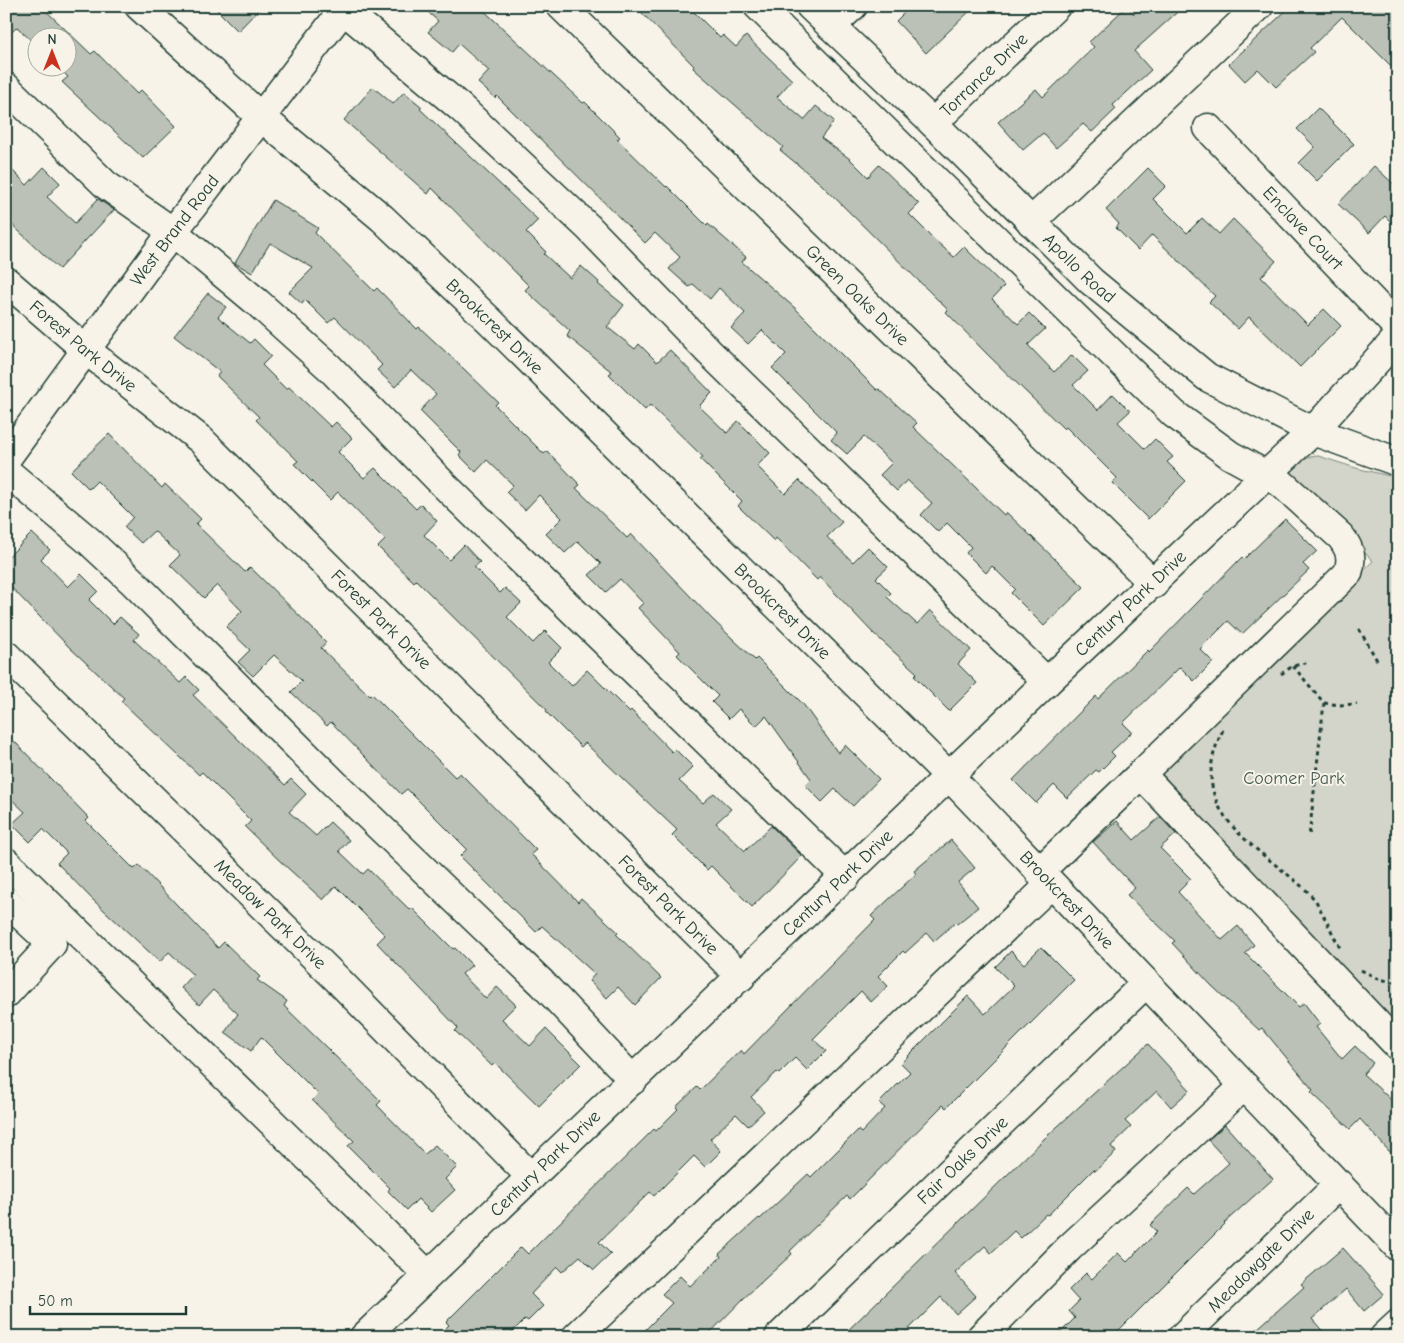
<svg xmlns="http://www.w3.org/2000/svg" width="1404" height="1343" viewBox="0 0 1404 1343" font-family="'Comic Neue',sans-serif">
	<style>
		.green { fill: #d3d5ca; stroke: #79897f }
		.building { fill: #bbc1b6; stroke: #1f3d34 }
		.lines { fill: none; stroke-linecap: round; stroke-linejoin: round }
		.minor-casing { stroke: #1f3d34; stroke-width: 31 }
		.path { stroke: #1f3d34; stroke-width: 3; stroke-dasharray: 4 4; stroke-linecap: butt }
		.minor { stroke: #f7f3e8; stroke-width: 28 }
		.labels { text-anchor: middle; stroke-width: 4; stroke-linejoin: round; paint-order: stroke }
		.street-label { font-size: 18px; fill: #1f3d34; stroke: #f7f3e8 }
		.park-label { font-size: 18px; fill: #435b52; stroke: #f7f3e8 }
	</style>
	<rect width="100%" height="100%" fill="#f7f3e8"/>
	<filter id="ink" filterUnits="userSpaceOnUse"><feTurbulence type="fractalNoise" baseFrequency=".02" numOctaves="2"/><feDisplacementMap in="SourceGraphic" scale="10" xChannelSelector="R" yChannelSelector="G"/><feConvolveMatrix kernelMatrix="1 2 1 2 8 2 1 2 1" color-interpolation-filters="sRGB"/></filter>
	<g filter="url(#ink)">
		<path class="green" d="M1315 455 1356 468 1398 478V1037L1160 776 1165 758 1373 561 1291 480V472L1301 461Z"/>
		<path class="building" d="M6 6H41L91 54 95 51 137 94 141 90 176 126 143 158 62 82 68 77 59 68H68V38H38V47L17 27 6 38Z
			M213 6H262L238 31Z
			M421 6H479L583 103 585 102 620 137 617 139 666 187 667 186 707 226 708 224 746 257 742 262 796 309 877 390 879 389 917 423 913 427 1004 515 1006 512 1084 587 1044 626 1011 593 1015 589 992 566 986 573 966 553 971 547 947 523 938 532 921 515 932 503 907 480 897 491 880 475 892 463 864 437 847 454 831 440 837 433 772 368 786 354 762 330 748 344 731 328 745 313 719 288 710 299 693 284 689 287 669 269 680 257 655 233 645 243 497 96 495 98 478 83 489 71 459 44 452 52 428 32 438 21Z
			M635 6H688L720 38 723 35 736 47 746 36 792 80 777 97 804 120 816 106 834 121 821 138 850 159 868 177 879 165 919 204 909 214 936 241 954 257 964 247 1004 286 992 299 1018 324 1029 313 1045 329 1028 345 1054 372 1072 355 1088 371 1073 385 1098 410 1113 394 1130 411 1118 422 1145 449 1155 439 1173 457 1167 462 1186 481 1148 519 1112 483 1117 478 1066 427 1064 429 988 355 946 312 948 310 820 183 780 150 783 147 693 68 694 66Z
			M911 6H975L926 53 896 21Z
			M1127 6 1134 14 1141 6H1184L1134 51 1151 70 1113 105 1116 109 1092 132 1083 124 1056 148 1043 133 1023 150 998 122 1036 89 1043 97 1094 47 1089 42Z
			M1291 6H1398V73L1342 17 1310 48 1314 52 1276 87 1258 69 1245 81 1229 64Z
			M373 87 393 104 404 92 422 107 420 109 538 220 526 232 546 252 544 254 570 278 581 266 599 282 598 284 624 305 607 327 635 349 639 344 657 362 670 350 712 393 699 406 727 433 738 421 770 453 757 466 785 494 799 480 842 522 827 537 853 562 868 547 888 567 876 578 891 593 887 597 917 624 930 610 971 650 958 664 977 683 949 711 914 676 917 673 872 632 820 577 817 580 776 538 774 541 738 506 742 501 700 459 703 457 650 405 645 410 609 374 612 372 567 336 570 331 525 290 529 286 432 188 428 194 344 120Z
			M1318 108 1354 144 1317 181 1299 163 1315 147 1297 129Z
			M6 164 27 185 44 167 60 183 47 197 75 223 98 199 114 210 59 269 6 219Z
			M1374 166 1398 188V229L1385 216 1369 233 1338 204Z
			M1148 168 1166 186 1153 199 1187 233 1202 218 1219 234 1233 219 1276 261 1261 277 1308 325 1324 309 1341 326 1300 367 1249 317 1238 329 1209 302 1215 296 1152 235 1138 250 1116 228 1119 224 1106 210Z
			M273 200 318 228 315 233 374 291 377 288 417 329 419 327 463 368 498 402 495 405 544 454 547 451 580 485 576 488 627 538 631 534 712 619 755 660 757 658 803 704 838 753 845 745 879 779 853 806 835 789 822 802 805 785 811 779 766 716 756 726 739 709 729 719 712 702 718 696 677 655 680 652 638 608 643 603 620 579 606 592 589 575 601 564 578 541 565 553 546 534 562 518 539 495 525 510 506 492 513 485 487 460 476 472 459 455 461 452 420 411 436 394 411 370 395 387 377 370 382 365 335 317 328 323 305 300 302 304 289 292 313 268 270 243 252 273 235 263Z
			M208 293 226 307 218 317 250 343 254 339 271 356 262 365 286 389 289 387 331 427 336 422 352 438 338 452 364 478 375 468 416 509 421 504 437 521 424 535 449 560 464 545 480 562 474 567 500 593 505 588 521 603 507 617 533 643 545 631 562 648 548 662 572 686 587 670 629 712 631 710 672 752 675 749 693 767 679 781 703 803 714 793 731 809 716 823 745 851 771 826 802 856 752 907 711 866 707 870 672 835 677 830 585 743 581 747 546 712 547 710 416 580 414 582 378 547 385 540 338 492 330 500 294 464 298 461 256 420 259 417 217 376 220 372 174 336Z
			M109 434 162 488 165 484 201 519 196 524 245 572 250 567 326 642 321 648 370 696 372 694 455 777 460 773 536 850 531 854 578 902 581 898 618 932 616 934 661 978 635 1005 618 987 607 998 589 981 595 974 542 926 536 932 460 856 467 849 407 789 401 794 331 722 327 726 291 692 302 681 274 655 253 676 238 662 250 650 226 627 242 611 217 585 204 598 170 565 180 555 154 531 141 543 124 527 133 517 97 481 89 489 71 471Z
			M1285 519 1317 551 1303 564 1309 570 1242 634 1228 621 1200 649 1213 662 1194 681 1180 667 1123 723 1132 732 1111 752 1115 756 1099 772 1096 770 1067 798 1054 785 1036 803 1013 780 1096 696 1098 699 1148 650 1149 652 1242 557 1244 559Z
			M32 533 50 550 41 559 68 587 81 574 98 591 89 600 113 624 120 617 139 634 134 640 180 683 186 677 199 690 193 695 285 785 291 779 306 794 289 812 316 836 330 822 349 840 339 851 363 874 368 869 410 910 412 908 453 949 455 948 472 965 462 974 486 999 497 987 516 1005 502 1019 530 1046 546 1029 581 1064 539 1106 495 1063 492 1066 455 1031 458 1028 377 943 385 935 336 886 323 900 280 861 245 827 251 821 202 772 199 775 121 701 124 698 69 647 6 582V559Z
			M14 741 89 818 86 821 134 869 139 865 218 948 224 942 260 977 257 980 287 1001 284 1006 381 1101 377 1105 425 1154 435 1145 457 1167 445 1179 455 1190 431 1212 418 1199 407 1210 388 1191 390 1188 348 1146 354 1141 312 1100 318 1094 261 1037 251 1051 225 1032 238 1014 213 990 199 1005 181 988 193 975 169 952 160 962 92 899 57 863 67 853 43 829 30 842 12 824 25 812 6 794V749Z
			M1160 817 1176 834 1160 848 1191 879 1178 892 1222 940 1238 926 1254 945 1245 953 1299 1007 1304 1003 1320 1024 1316 1027 1342 1059 1355 1046 1373 1063 1363 1074 1398 1106V1161L1360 1119 1350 1129 1311 1092 1313 1090 1262 1028 1259 1030 1211 985 1172 943 1175 941 1127 895 1135 888 1093 842 1117 821 1134 840Z
			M951 840 975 868 958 882 978 907 957 924 956 922 934 941 927 933 905 953 903 951 878 976 888 986 871 1002 861 991 813 1039 826 1051 807 1070 795 1058 779 1074 777 1072 751 1097 764 1111 748 1126 736 1114 710 1139 721 1151 705 1167 694 1156 654 1196 650 1192 599 1242 611 1254 594 1270 580 1256 562 1272 557 1267 531 1294 543 1306 528 1321 525 1319 507 1337H437L449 1325 446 1322 521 1247 528 1254 654 1129 656 1131 678 1109 676 1107 697 1087 700 1090 741 1050 744 1054 875 920 871 916 916 874 914 871Z
			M1041 947 1074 980 946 1108 943 1105 850 1199 847 1196 790 1251 792 1254 744 1298 706 1337H638L672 1303 662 1294 680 1276 690 1286 721 1257 719 1254 759 1218 760 1219 808 1174 811 1177 858 1130 861 1133 885 1108 879 1103 910 1072 901 1063 968 996 985 1014 1014 986 995 967 1011 951 1024 964Z
			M1148 1044 1190 1090 1171 1107 1157 1091 1125 1121 1131 1127 1111 1146 1116 1152 1095 1171 1094 1169 1048 1215 1046 1214 1021 1238 1014 1231 991 1253 985 1246 955 1273 976 1296 956 1314 941 1297 901 1337H841L1046 1137Z
			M1225 1125 1273 1179 1224 1223 1225 1224 1112 1337H1056L1075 1318 1069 1311 1079 1301 1069 1290 1086 1273 1092 1279 1118 1253 1127 1262 1157 1232 1150 1225 1188 1188 1194 1194 1229 1163 1208 1140Z
			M1343 1248 1384 1294 1364 1311 1346 1289 1312 1319 1328 1337H1248L1304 1287 1301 1284Z"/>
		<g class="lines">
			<defs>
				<g id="minor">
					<path id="s1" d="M139 6 261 117 382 218 489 320 950 777 1398 1247"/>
					<path d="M339 6 461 108 588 227 709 352 1047 682"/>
					<path id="s2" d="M561 6 1154 584"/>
					<path d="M758 6 1174 414 1230 455 1281 483 1341 537C1350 549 1353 558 1348 573L1141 774"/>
					<path id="s3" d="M810 6 933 123 1091 281 1207 377 1313 431 1398 462"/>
					<path d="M831 26 853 6"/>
					<path d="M6 87 106 185 173 232 258 303 329 367 442 483 846 877"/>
					<path id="s4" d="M933 123 1056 6"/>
					<path id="s5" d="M1208 128 1398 328"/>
					<path d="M1031 222 1259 6"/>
					<path id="s6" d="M6 281 86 350 201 440 741 977"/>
					<path id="s7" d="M6 459 153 258 346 6"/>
					<path d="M6 471 89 541 134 583 335 784 542 983 633 1080"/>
					<path id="s8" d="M6 655 338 980 531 1177"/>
					<path d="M6 862 428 1275"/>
					<path d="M1039 872 1141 774 1398 1046"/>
					<path d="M6 901 52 944 6 994"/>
					<path id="s9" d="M364 1337 1047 682 1313 431 1398 337"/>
					<path d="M576 1337 1051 884"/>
					<path id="s10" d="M779 1337 1145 984"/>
					<path d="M981 1337 1069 1248 1244 1086"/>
					<path id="s11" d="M1182 1337 1339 1184"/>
					<path d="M1384 1337 1398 1324"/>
				</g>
			</defs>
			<use href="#minor" class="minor-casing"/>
			<path class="path" d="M1359 629 1378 662
				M1293 666 1324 703 1309 837
				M1281 674 1293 666 1310 662
				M1324 703 1339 705 1357 704
				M1223 730C1181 813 1259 846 1308 892L1316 901 1340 948
				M1361 970 1379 979 1398 983"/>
			<use href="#minor" class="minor"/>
		</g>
	</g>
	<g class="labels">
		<g class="street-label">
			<text dy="6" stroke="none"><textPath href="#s4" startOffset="70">Torrance Drive</textPath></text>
			<text dy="6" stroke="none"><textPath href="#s5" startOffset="138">Enclave Court</textPath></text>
			<text dy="6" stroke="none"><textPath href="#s7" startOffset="284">West Brand Road</textPath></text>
			<text dy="6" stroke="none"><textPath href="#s3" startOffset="376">Apollo Road</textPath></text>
			<text dy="6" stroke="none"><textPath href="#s2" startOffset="414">Green Oaks Drive</textPath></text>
			<text dy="6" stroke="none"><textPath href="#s1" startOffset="479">Brookcrest Drive</textPath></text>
			<text dy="6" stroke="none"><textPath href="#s6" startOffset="101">Forest Park Drive</textPath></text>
			<text dy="6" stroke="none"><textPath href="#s9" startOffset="1061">Century Park Drive</textPath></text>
			<text dy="6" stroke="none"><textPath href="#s1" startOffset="884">Brookcrest Drive</textPath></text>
			<text dy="6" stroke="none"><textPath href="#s6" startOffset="506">Forest Park Drive</textPath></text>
			<text dy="6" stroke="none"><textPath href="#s9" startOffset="656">Century Park Drive</textPath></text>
			<text dy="6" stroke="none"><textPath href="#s1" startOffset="1289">Brookcrest Drive</textPath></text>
			<text dy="6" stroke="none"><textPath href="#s6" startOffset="911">Forest Park Drive</textPath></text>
			<text dy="6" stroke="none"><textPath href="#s8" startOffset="370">Meadow Park Drive</textPath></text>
			<text dy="6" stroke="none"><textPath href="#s10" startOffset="255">Fair Oaks Drive</textPath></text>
			<text dy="6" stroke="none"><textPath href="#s9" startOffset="251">Century Park Drive</textPath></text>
			<text dy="6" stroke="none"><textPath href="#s11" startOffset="110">Meadowgate Drive</textPath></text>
		</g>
		<g class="park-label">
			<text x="1294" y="784">Coomer Park</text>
		</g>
	</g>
	<rect width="1404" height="1343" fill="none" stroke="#f7f3e8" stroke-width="25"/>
	<rect x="12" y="12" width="1379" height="1318" fill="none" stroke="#1f3d34" stroke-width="2" filter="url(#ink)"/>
	<g transform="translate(52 52)"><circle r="24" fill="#f7f3e8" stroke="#a1aaa0"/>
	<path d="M0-4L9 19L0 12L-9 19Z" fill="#c8321e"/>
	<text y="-8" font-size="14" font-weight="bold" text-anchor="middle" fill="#1f3d34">N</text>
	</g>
	<path d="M30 1306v8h156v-8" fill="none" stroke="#1f3d34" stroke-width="2.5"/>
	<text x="38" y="1306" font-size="15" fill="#1f3d34" stroke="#f7f3e8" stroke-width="4" paint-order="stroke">50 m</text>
</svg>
